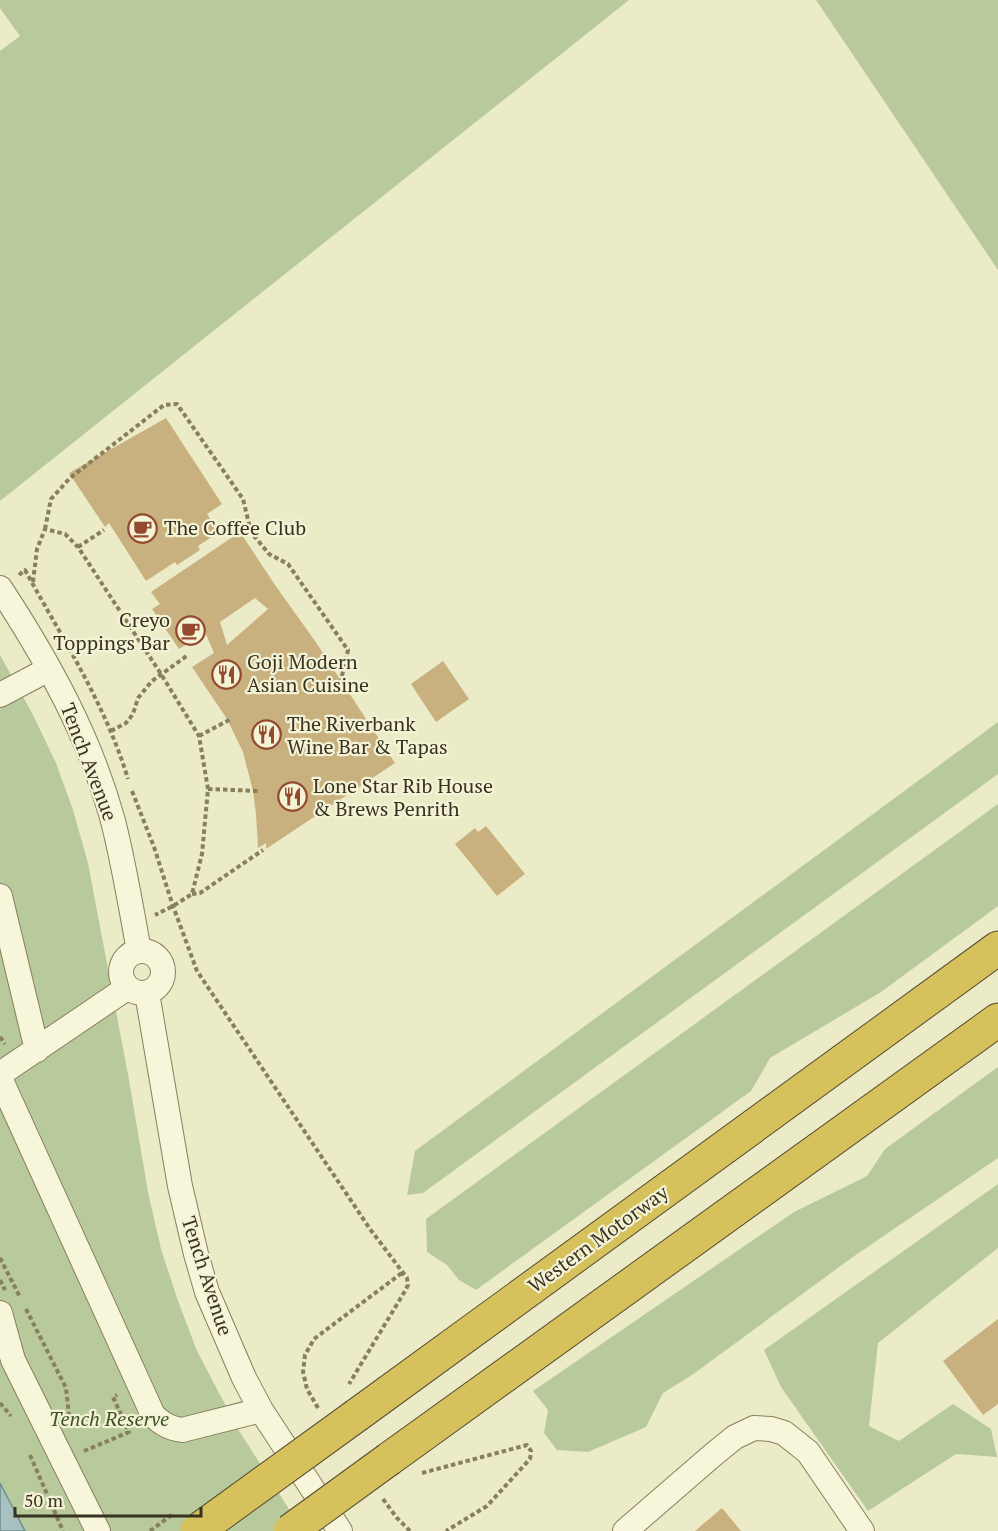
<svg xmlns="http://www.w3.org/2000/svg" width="998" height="1531" viewBox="0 0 998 1531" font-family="'PT Serif',serif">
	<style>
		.green { fill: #b8ca9b }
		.water { fill: #a8c0c0; stroke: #6f8e8e; stroke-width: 1.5 }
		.building { fill: #c8b17f; fill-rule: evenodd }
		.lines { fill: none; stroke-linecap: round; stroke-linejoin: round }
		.minor-casing { stroke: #877f5d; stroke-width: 26 }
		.highway-casing { stroke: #554c31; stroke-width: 35 }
		.path { stroke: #877f5d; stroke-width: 4; stroke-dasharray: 4.5 3; stroke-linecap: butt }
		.minor { stroke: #f7f6da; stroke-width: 24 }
		.highway { stroke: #d6c15d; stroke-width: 33 }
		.highway-bridge-casing { stroke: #554c31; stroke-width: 35; stroke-linecap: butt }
		.path-bridge { stroke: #877f5d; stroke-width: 4; stroke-dasharray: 4.5 3; stroke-linecap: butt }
		.highway-bridge { stroke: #d6c15d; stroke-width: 33 }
		.labels { text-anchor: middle; stroke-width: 4.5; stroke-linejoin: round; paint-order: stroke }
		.poi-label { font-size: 20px; fill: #383220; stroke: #f4f3d6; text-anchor: start }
		.street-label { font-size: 20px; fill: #383220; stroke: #f4f3d6 }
		.park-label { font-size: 20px; font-style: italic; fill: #3d5328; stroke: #f4f3d6 }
	</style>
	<rect width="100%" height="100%" fill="#ecebc7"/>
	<path class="green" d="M0 0H629L0 501V51L20 36 0 8Z
		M816 0H998V270Z
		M0 655 33 715 56 763 73 810 88 863 129 1080 148 1192 161 1249 178 1301 197 1351 238 1429 303 1531H25L0 1483Z
		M998 722V774L423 1193 407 1195 415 1151Z
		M998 804V906L881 992 770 1058 751 1091 476 1290 459 1280 447 1265 427 1252 426 1219Z
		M998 1067V1158L850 1259 692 1375 663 1393 646 1427 588 1452 557 1450 544 1433 548 1410 533 1391 794 1212 867 1176 885 1149Z
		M998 1184V1248L878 1343 869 1426 899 1441 953 1404 991 1429 997 1457 956 1454 868 1511 781 1387 764 1350Z"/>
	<path class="water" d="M0 1483 25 1531H0Z"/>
	<path class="building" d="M166 418 222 504 207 514 219 532 198 546 200 550 177 565 175 562 146 581 109 523 105 527 69 473Z
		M240 532 275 585 315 641 395 763 266 849V843L258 848 256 814 253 791 243 752 227 719 192 667 214 653 205 632 179 649 152 609 160 604 151 592ZM255 598 268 609 227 645 220 622Z
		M443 661 469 699 436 722 411 684Z
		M486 826 525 874 497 896 455 844 475 828 478 832Z
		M998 1319V1404L983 1415 943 1361Z
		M722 1508 741 1531H695Z"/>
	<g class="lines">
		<defs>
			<path id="minor" d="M0 588C48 661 90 737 113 821 124 864 131 908 139 951
				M0 695 49 669
				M0 896 37 1050
				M121 972a21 21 0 1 1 42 0a21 21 0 1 1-42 0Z
				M147 993 180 1186 196 1254 207 1292 244 1378 261 1410 340 1531
				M0 1074 127 988
				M0 1078 153 1415C162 1424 169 1428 182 1430L261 1410
				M0 1313 13 1360 98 1531
				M625 1531 714 1454 735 1437 754 1428 771 1429 784 1433 808 1452 862 1531"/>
			<path id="highway" d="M357 1415 998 948
				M389 1459 998 1020"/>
		</defs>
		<use href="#minor" class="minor-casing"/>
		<use href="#highway" class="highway-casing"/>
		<path class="path" d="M45 529 51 499 70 478 164 405 177 404 243 499 251 532 269 554 288 564 348 650 341 680
			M78 547 104 530
			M19 575 25 570C62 638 105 703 128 779
			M33 582 37 549 45 529 65 534 78 547 161 674 199 736 208 789 202 854 192 894 173 906 155 915
			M111 731 126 723 133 714 138 698 152 681 188 655
			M199 736 231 719
			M208 789 259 791
			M132 791 154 847 173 906 197 971 370 1229 407 1278 408 1285 405 1291 349 1384
			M192 894 200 893 263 850
			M0 1037 5 1044
			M0 1258 20 1297
			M0 1280 5 1290
			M26 1309 66 1388 69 1415
			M0 1403 11 1416
			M318 1408 307 1389 303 1372 305 1355 314 1339 403 1272
			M84 1451 129 1432 113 1397 117 1395
			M30 1455 63 1531
			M422 1473 527 1445 531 1451 530 1459 487 1506 446 1531
			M383 1499 397 1518 410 1531"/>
		<use href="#minor" class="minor"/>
		<use href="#highway" class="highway"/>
		<defs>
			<path id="highway-bridge" d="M197 1531 357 1415
				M290 1531 389 1459"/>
		</defs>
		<use href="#highway-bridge" class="highway-bridge-casing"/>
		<path class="path-bridge" d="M150 1531 173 1514"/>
		<use href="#highway-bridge" class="highway-bridge"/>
	</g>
	<defs>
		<symbol id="cafe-ring" viewBox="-11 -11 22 22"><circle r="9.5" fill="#f4f3d6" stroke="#934a30" stroke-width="1.5"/><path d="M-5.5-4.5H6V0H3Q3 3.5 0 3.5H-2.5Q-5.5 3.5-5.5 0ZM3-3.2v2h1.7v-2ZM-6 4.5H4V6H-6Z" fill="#934a30"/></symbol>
		<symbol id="restaurant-ring" viewBox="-11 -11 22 22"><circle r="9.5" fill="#f4f3d6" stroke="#934a30" stroke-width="1.5"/><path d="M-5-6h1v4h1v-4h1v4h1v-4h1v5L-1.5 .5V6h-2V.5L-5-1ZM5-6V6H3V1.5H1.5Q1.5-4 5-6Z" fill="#934a30"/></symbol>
	</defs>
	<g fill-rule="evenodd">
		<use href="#cafe-ring" x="126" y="512" width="33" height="33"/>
		<use href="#cafe-ring" x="174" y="614" width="33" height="33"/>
		<use href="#restaurant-ring" x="210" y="658" width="33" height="33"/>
		<use href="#restaurant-ring" x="250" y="718" width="33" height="33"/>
		<use href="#restaurant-ring" x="276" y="780" width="33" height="33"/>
	</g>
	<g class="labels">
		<g class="poi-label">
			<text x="164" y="535">The Coffee Club</text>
			<text x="170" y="627" text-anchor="end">Creyo<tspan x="170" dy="23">Toppings Bar</tspan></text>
			<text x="247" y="669">Goji Modern<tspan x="247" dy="23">Asian Cuisine</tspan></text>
			<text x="287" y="731">The Riverbank<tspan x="287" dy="23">Wine Bar &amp; Tapas</tspan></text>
			<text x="313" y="793">Lone Star Rib House<tspan x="313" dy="23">&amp; Brews Penrith</tspan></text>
		</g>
		<g class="street-label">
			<text transform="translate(89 762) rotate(69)" y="7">Tench Avenue</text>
			<text transform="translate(598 1239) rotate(-36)" y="7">Western Motorway</text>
			<text transform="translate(207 1276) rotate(72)" y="7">Tench Avenue</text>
		</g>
		<g class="park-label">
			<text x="109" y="1426">Tench Reserve</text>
		</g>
	</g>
	<path d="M15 1507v9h186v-9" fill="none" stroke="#383220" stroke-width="3"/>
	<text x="24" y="1507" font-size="18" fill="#383220" stroke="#f4f3d6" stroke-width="4.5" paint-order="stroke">50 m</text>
</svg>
